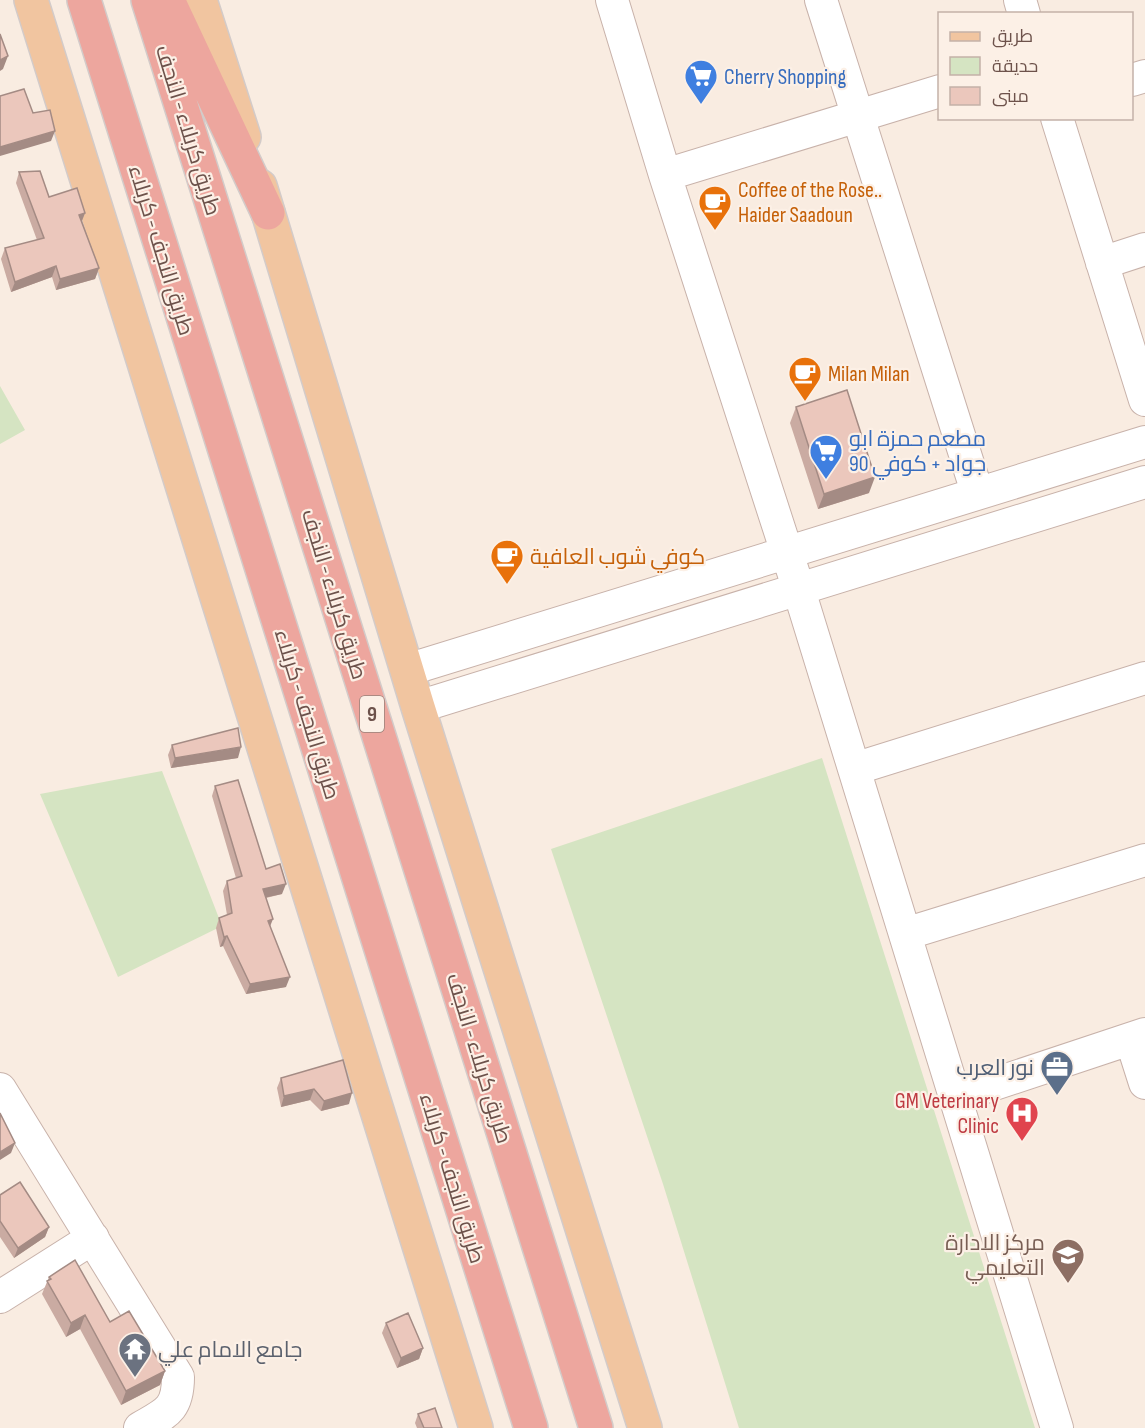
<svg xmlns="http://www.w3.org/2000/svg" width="1145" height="1428" viewBox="0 0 1145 1428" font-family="'Sofia Sans Condensed',Cairo,sans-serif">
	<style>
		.green { fill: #d5e4c2 }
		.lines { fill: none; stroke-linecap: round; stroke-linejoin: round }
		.minor-casing { stroke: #c8b2aa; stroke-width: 34 }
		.major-casing { stroke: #d3cbc9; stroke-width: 36 }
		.highway-casing { stroke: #d3cbc9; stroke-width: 36 }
		.minor { stroke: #fff; stroke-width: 32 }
		.major { stroke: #f1c5a0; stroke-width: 33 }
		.highway { stroke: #eda69e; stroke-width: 33 }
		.wall { fill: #caaba2 }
		.shaded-wall { fill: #a48b84 }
		.building { fill: #ebc7bc; stroke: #a48b84; stroke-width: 1.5 }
		.labels { text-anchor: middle; stroke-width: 4.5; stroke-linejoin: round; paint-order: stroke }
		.shield { fill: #fcf0e6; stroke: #98817a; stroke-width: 1.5 }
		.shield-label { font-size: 21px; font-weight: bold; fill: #6d524b }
		.shop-label { font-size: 22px; fill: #366cbe; stroke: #fcf0e6; text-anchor: start }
		.street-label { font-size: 22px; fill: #6d524b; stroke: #fcf0e6 }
		.food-label { font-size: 22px; fill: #c56008; stroke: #fcf0e6; text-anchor: start }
		.service-label { font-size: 22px; fill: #4e5e75; stroke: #fcf0e6; text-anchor: end }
		.health-label { font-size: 22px; fill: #be3a42; stroke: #fcf0e6; text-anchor: end }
		.education-label { font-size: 22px; fill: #785e54; stroke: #fcf0e6; text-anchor: end }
		.worship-label { font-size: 22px; fill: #5b616d; stroke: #fcf0e6; text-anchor: start }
	</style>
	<rect width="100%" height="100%" fill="#f9ece1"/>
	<path class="green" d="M0 386 25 430 0 444Z
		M822 758 1035 1428H739L663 1184 551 849Z
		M162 771 222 926 118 977 40 794Z"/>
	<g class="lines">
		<defs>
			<path id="minor" d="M612 0 665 175 798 587 1057 1428
				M821 0 977 492
				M1020 0 1024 14
				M1132 80 1145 76
				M1057 118 1145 400
				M665 175 940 91
				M1102 263 1145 249
				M407 670 1145 442
				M418 707 1145 482
				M854 769 1145 678
				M905 934 1145 860
				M1131 1039 1145 1083
				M0 1089 178 1377C178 1410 166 1413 140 1428
				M955 1097 1145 1034
				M0 1297 93 1238"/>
			<path id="major" d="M31 0 476 1428
				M200 0 244 137
				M260 186 418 707 645 1428"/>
			<path id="highway" d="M84 0 531 1428
				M148 0 596 1428
				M168 0 268 213"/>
		</defs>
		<use href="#minor" class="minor-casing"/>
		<use href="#major" class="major-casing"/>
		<use href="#highway" class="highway-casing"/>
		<use href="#minor" class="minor"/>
		<use href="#major" class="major"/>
		<use href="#highway" class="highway"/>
	</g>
	<path class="wall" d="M19 172 49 197 85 213 82 221 99 268 95 279 56 290 52 277 11 292 1 259 5 248 37 240 16 183Z
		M796 407 869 493 818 509 790 423Z
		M172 745 238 758 171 768 168 755Z
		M215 786 266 869 282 894 266 898 270 926 286 987 246 994 223 946 220 947 216 928 219 918 227 915 223 891 227 881 236 878 212 796Z
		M343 1060 349 1104 321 1111 310 1100 281 1107 277 1088 281 1078Z
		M0 1195 49 1227 45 1237 14 1258 0 1237Z
		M49 1277 110 1322 165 1371 160 1385 121 1405 80 1329 66 1337 42 1294Z
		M386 1323 423 1348 419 1359 397 1368 382 1333Z
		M418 1414 442 1428H417L415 1423Z"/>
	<path class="shaded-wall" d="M8 56 3 69 0 71V60Z
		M55 131 51 141 0 156V147Z
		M85 213 81 223 79 215Z
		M56 266 52 277 11 292 15 282Z
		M99 268 95 279 56 290 60 279Z
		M875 477 869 493 818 509 824 494Z
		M241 747 238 758 171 768 175 758Z
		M286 884 282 894 259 899 263 889Z
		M273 919 269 929 268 921Z
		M227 936 223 946 220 947 224 937Z
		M290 977 286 987 246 994 250 984Z
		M314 1089 310 1100 281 1107 284 1096Z
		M352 1093 349 1104 321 1111 324 1101Z
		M15 1143 11 1153 0 1160V1152Z
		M49 1227 45 1237 14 1258 18 1248Z
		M85 1315 80 1329 66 1337 71 1323Z
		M423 1348 419 1359 397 1368 401 1358Z
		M165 1371 160 1385 121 1405 126 1391Z"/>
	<path class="building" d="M0 34 8 56 0 60Z
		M24 89 33 113 50 110 55 131 0 147V96Z
		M40 171 49 197 77 188 85 213 79 215 99 268 60 279 56 266 15 282 5 248 44 238 19 172Z
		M847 390 875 477 824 494 796 407Z
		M238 728 241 747 175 758 172 745Z
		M238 780 266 869 280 864 286 884 263 889 273 919 268 921 290 977 250 984 227 936 224 937 219 918 232 913 227 881 242 876 215 786Z
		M343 1060 352 1093 324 1101 314 1089 284 1096 281 1078Z
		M0 1113 15 1143 0 1152Z
		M20 1182 49 1227 18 1248 0 1221V1195Z
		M75 1260 110 1322 129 1311 165 1371 126 1391 85 1315 71 1323 47 1281 51 1279 49 1277Z
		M408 1313 423 1348 401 1358 386 1323Z
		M435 1408 442 1428H424L418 1414Z"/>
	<defs>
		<symbol id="supermarket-pin" viewBox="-11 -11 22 30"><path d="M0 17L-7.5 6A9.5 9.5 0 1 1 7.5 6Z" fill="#3f7fe0" stroke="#fcf0e6"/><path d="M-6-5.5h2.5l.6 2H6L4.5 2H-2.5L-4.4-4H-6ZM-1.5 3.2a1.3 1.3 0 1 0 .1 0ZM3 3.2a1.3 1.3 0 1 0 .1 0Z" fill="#fff"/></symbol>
		<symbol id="cafe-pin" viewBox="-11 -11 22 30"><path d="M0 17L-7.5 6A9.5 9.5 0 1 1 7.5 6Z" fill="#e8710a" stroke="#fcf0e6"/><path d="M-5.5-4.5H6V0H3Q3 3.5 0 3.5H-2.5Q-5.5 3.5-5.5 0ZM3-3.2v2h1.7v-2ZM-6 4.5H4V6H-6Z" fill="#fff"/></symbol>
		<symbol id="office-pin" viewBox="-11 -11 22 30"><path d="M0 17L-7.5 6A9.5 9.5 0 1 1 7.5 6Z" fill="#5c6f8a" stroke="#fcf0e6"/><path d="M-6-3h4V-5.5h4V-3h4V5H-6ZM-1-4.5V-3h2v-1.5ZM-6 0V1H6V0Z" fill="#fff"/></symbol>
		<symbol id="hospital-pin" viewBox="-11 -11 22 30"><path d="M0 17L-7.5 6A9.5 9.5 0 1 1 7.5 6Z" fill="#e0444e" stroke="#fcf0e6"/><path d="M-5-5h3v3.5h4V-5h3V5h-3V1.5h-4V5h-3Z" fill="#fff"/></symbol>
		<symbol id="school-pin" viewBox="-11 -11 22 30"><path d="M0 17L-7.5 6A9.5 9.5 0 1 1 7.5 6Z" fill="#8d6e63" stroke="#fcf0e6"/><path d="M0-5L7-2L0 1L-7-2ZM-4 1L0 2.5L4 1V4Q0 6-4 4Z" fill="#fff"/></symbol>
		<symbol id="temple-pin" viewBox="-11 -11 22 30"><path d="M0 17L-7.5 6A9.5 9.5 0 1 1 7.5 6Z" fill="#6b7280" stroke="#fcf0e6"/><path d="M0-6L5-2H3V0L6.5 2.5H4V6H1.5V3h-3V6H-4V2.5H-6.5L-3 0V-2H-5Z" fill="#fff"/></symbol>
	</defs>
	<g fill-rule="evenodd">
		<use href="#supermarket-pin" x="682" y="57" width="38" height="52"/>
		<use href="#cafe-pin" x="696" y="183" width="38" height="52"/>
		<use href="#cafe-pin" x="786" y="354" width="38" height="52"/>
		<use href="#supermarket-pin" x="807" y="432" width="38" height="52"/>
		<use href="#cafe-pin" x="488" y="537" width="38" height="52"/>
		<use href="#office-pin" x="1038" y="1048" width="38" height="52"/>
		<use href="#hospital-pin" x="1003" y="1094" width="38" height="52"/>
		<use href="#school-pin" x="1049" y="1236" width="38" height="52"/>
		<use href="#temple-pin" x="116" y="1330" width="38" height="52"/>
	</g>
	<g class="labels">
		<rect class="shield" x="360" y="696" width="24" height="36" rx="4.5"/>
		<g class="shield-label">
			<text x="372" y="721">9</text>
		</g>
		<g class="shop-label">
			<text x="724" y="84">Cherry Shopping</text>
			<text x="849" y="446">مطعم حمزة ابو<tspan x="849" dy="25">جواد + كوفي 90</tspan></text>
		</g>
		<g class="street-label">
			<text transform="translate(189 130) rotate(73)" y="8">طريق کربلاء - النجف</text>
			<text transform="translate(162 250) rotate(73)" y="8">طريق النجف - کربلاء</text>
			<text transform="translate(335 594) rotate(73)" y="8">طريق کربلاء - النجف</text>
			<text transform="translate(308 714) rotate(73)" y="8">طريق النجف - کربلاء</text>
			<text transform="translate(480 1058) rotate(73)" y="8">طريق کربلاء - النجف</text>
			<text transform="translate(453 1178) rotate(73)" y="8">طريق النجف - کربلاء</text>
		</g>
		<g class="food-label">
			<text x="738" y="197">Coffee of the Rose..<tspan x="738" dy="25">Haider Saadoun</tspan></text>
			<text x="828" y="381">Milan Milan</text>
			<text x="530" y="564">كوفي شوب العافية</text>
		</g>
		<g class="service-label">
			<text x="1034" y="1075">نور العرب</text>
		</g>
		<g class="health-label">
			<text x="999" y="1108">GM Veterinary<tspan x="999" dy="25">Clinic</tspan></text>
		</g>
		<g class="education-label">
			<text x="1045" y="1250">مركز الادارة<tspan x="1045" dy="25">التعليمي</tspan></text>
		</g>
		<g class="worship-label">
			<text x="158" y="1357">جامع الامام علي</text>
		</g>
	</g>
	<rect x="938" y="12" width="195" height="108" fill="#fcf0e6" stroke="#c3b1a8" stroke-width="1.5"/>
	<rect x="950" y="32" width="30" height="9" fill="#f1c5a0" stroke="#c3b1a8" stroke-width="1.5"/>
	<text x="992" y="42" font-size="18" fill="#6d524b">طريق</text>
	<rect x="950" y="57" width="30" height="18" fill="#d5e4c2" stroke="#c3b1a8" stroke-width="1.5"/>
	<text x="992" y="72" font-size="18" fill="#6d524b">حديقة</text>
	<rect x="950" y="87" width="30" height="18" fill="#ebc7bc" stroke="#c3b1a8" stroke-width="1.5"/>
	<text x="992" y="102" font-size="18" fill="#6d524b">مبنى</text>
</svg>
